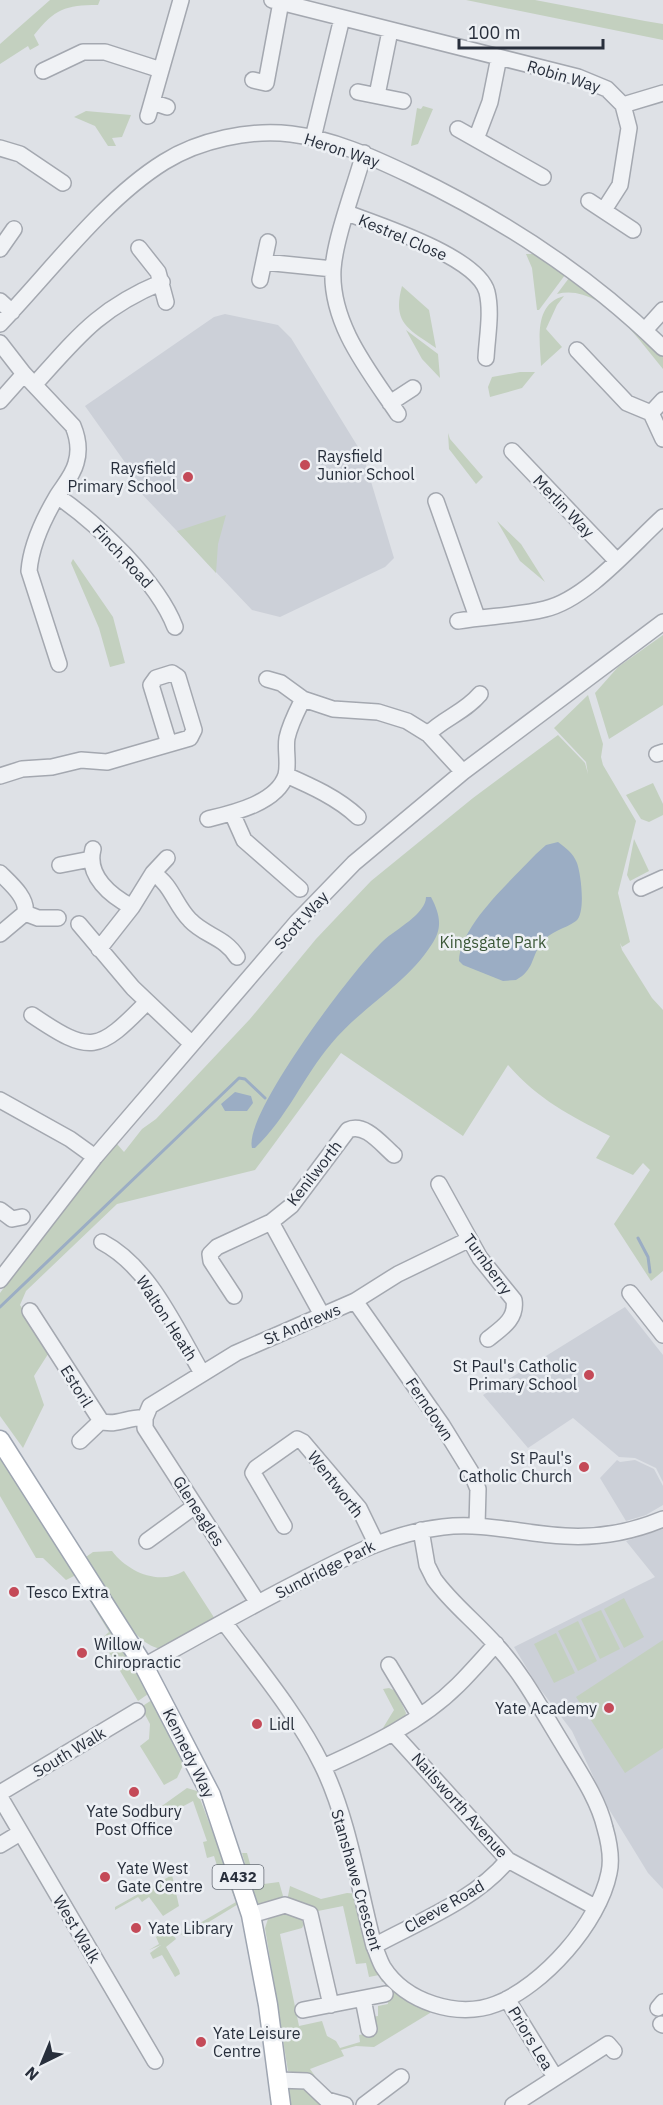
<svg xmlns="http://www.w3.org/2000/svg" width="663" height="2105" viewBox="0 0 663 2105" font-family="'IBM Plex Sans',sans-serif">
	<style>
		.built { fill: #ccd0d8 }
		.green { fill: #c3d0bf }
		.water { fill: #9badc4 }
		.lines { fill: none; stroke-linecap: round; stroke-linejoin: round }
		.stream { stroke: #9badc4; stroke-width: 3 }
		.minor-casing { stroke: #a4a8b0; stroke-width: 18 }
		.major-casing { stroke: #9ea5b1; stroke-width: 21 }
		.minor { stroke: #f0f2f5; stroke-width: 15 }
		.major { stroke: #fff; stroke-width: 18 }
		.poi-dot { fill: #c44a58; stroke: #edf0f4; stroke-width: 2 }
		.labels { text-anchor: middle; stroke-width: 5; stroke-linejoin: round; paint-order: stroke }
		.shield { fill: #edf0f4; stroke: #636973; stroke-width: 1.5 }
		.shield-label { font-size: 15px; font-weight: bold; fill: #282f3c }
		.street-label { font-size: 16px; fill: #282f3c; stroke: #edf0f4 }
		.poi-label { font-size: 16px; fill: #282f3c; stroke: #edf0f4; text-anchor: start }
		.park-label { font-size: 16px; fill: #3b5737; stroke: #edf0f4 }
	</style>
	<rect width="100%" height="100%" fill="#dee1e6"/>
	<path class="built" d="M225 314 278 325 291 338 363 455 394 558 385 567 280 617 252 610 138 490 125 469 129 468 85 406 214 317Z
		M625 1307 663 1355V1482L656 1468 635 1458 619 1457 573 1418 528 1448 483 1395Z
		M617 1460 620 1462 635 1460 654 1469 663 1486V1505L646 1515 626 1521 600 1478Z
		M663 1529V1889L648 1873 607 1806 572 1731 537 1685 514 1647 655 1577 626 1541Z"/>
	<path class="green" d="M50 0H100L98 5C65 5 55 9 34 35L39 45 30 50 28 46 0 64V44Z
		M466 0H535L645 21 663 24V40Z
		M423 106 433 109 418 144 411 146 417 108 421 109Z
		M86 111 131 115 122 137 112 138 116 146H108L95 126 74 117Z
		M526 254H539L565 275 539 310H537L532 268Z
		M569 278 577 285 582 284 663 355V369C638 339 601 283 557 294Z
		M402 286 429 310 436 348C408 329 392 323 402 286Z
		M564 296 557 305 546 329 562 347 541 366C540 341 533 304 564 296Z
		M406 330 438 354 440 378 422 359Z
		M520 372H535L522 388 490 397 488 387 492 377Z
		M448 433 450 439 483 477 476 484 449 449Z
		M226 515 218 544 216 573 177 531Z
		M497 521 521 544 545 582 520 561Z
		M73 559 113 617 125 663 110 667 99 628 71 563Z
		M663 635V705L609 739 595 693 618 667Z
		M588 695 603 744 601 757 603 765 636 821 618 893 630 942 622 947 620 943 622 950 652 998 663 1010V1271L651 1281 614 1224 650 1170 643 1163 633 1175 596 1158 610 1136C569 1115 539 1100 508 1065L463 1136 341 1053 255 1170 117 1204 26 1291 20 1305 50 1351 34 1376 44 1405 23 1448 0 1416V1293L71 1197 117 1144 124 1152 142 1129 156 1119 250 1019 316 939 371 881 473 798 558 735 585 763 588 774 586 762 554 728Z
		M653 783 663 804V815L649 822 641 819 626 795Z
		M634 839 649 871 630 881 627 875Z
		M0 1452 78 1574 66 1580 43 1558H36L0 1496Z
		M112 1551C128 1572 159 1586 184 1571L215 1619C201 1628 182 1644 166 1648 137 1655 97 1580 83 1559L93 1552Z
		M79 1593 92 1594 151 1692 138 1701 101 1639 109 1632 87 1596 80 1600 77 1595Z
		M624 1598 644 1637 624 1648 604 1609Z
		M601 1610 620 1649 600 1659 581 1619Z
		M578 1621 597 1661 578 1671 558 1631Z
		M556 1633 575 1673 554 1683 534 1644Z
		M663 1640V1748L625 1773 576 1697Z
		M389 1688 396 1691 406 1713 405 1717 378 1736 394 1710 383 1689Z
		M155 1698 184 1763 177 1778 164 1785 140 1746 149 1739 150 1724 141 1707Z
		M187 1788 197 1791 240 1903 184 1937 181 1934 236 1902 229 1884 223 1885 214 1856 207 1858 203 1842 207 1841 193 1801 163 1817 161 1815 159 1808Z
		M242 1853H247L256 1885 279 1882 283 1896 278 1902 257 1906Z
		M172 1875 179 1906 163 1916 149 1897 142 1902 138 1897 115 1910V1907Z
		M290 1886 321 1899 347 1893 360 1894 379 1962 431 2008 430 2013 374 2047 356 2046 341 2050 344 2056 310 2069 317 2079 288 2071 265 1928 268 1919 287 1912 301 1919 304 1924 302 1928 280 1934 299 2026 322 2021 327 2036 336 2041 340 2048 360 2042 359 2035 375 2032 372 2017 378 2016V2006L388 2004 385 1981 382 1982 379 1975 369 1977 366 1963 356 1964 343 1906 313 1912 287 1901Z
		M169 1929 176 1939 166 1947 179 1970 180 1974 175 1977 162 1955 153 1959 150 1953 161 1945 149 1950 159 1944 156 1937Z
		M304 2082 327 2105H286L287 2084Z"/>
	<path class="water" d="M558 842C566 848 573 853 577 863 581 874 586 913 576 921 565 929 550 931 541 943 531 958 534 970 516 980L503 981 463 965 459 961C460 925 512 880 536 854L546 845Z
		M426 897H431C440 914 443 928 432 944 406 985 361 1007 331 1044 303 1077 287 1118 255 1148H252C243 1114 355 967 383 941 396 929 426 914 426 897Z
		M235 1092 251 1096 253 1103 247 1111H225L221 1104Z"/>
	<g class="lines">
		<path class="stream" d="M638 1238 648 1257 650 1272
			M0 1307 239 1078 245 1079 265 1098"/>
		<defs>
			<path id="minor" d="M272 0 578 77 607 89 623 105 629 128 620 185 604 210
				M43 71 83 52H105L161 70
				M253 80 266 83 281 2
				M358 92 403 101
				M377 95 390 31
				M152 102 167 107
				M623 105 663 93
				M148 116 181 0
				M458 129 543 177
				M313 138 342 18
				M476 139 490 102 499 57
				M0 148 20 154 63 183
				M364 153C355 186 335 238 333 269 330 324 369 371 398 414
				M589 201 633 230
				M347 213C379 225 478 257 487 292 492 313 487 337 486 358
				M139 248 158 272 166 302
				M0 249 14 229
				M264 262 333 269
				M260 280 268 242
				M0 301 12 312
				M0 324C50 272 103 200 164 162 199 140 250 129 291 134 333 139 372 157 410 175 504 220 589 275 663 348
				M645 330 663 310
				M0 343 24 374 73 426C78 438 80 450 76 463 73 475 64 485 57 496 44 518 31 545 29 571L59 664
				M577 350 627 403 651 413
				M36 383C79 335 100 308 162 282
				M663 400 651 413 663 439
				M0 401 24 374
				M390 403 413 388
				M512 451 616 560
				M57 496C97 523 158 582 175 627
				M436 501 477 617
				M458 621C486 616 517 616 545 609 587 599 631 546 663 517
				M267 679 281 683 303 699 333 709 378 712 407 721 428 734 463 772
				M428 734C444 718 465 712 480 694
				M657 754 663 752
				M286 775C311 786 338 798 358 817
				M0 776 22 769 52 767 81 760 107 762 190 738 194 730 178 677 172 673 156 678 151 685 169 744
				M232 813 244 840 300 889
				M208 819C233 813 277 803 286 775 289 763 285 749 287 738 290 724 297 711 303 699
				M93 849C86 876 111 896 132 907
				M60 865 91 859
				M0 873C10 883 28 898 25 913L0 934
				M153 873C172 885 175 905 190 920 205 936 225 937 237 957
				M641 888 663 878
				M25 913 38 918H58
				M79 924 133 988 192 1044
				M99 949 132 907 153 873 167 858
				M32 1015C91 1055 98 1052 147 1002
				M0 1100 70 1139 95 1157
				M439 1184 480 1258 514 1300C517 1319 502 1328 488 1339
				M0 1210 12 1219 22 1217
				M271 1222 322 1315
				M102 1242C150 1267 176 1329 202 1373
				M0 1280 95 1157 297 922 354 863 463 772 663 622
				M630 1293 663 1335
				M234 1296 211 1261 210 1254 217 1247 271 1222 291 1206 348 1130C365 1122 382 1145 394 1155
				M355 1301 442 1425 471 1472 478 1489 477 1526
				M30 1311 101 1421C115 1427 130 1416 145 1418
				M145 1418 150 1406 236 1353 355 1301 398 1274 468 1240
				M145 1418V1428L258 1603
				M80 1441 101 1421
				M284 1526 253 1473 256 1468 297 1439 303 1442 359 1508 376 1543
				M147 1541 195 1506
				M224 1622C258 1668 297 1714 322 1765 348 1817 359 1889 374 1946 377 1952 379 1960 383 1967 405 2002 458 2019 496 2004 543 1986 599 1923 609 1873 612 1860 609 1842 605 1828 598 1798 578 1770 562 1743 541 1709 523 1674 496 1645 476 1622 451 1603 434 1579L427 1565 421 1530
				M389 1665 419 1715
				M144 1666C196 1637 247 1608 300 1581 346 1557 390 1533 443 1527 484 1522 524 1534 565 1536 599 1538 632 1532 663 1519
				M393 1733 508 1860 595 1907
				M323 1767C370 1746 421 1722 458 1685 471 1672 483 1658 496 1644
				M0 1793 137 1711
				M0 1797 155 2061
				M0 1845 20 1833
				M251 1915 285 1905 310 1914 331 2005
				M374 1946C420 1921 475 1900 508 1860
				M363 1999 369 2029
				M507 1999 555 2077
				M658 2008 663 2002
				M303 2010 385 1994
				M661 2024 663 2025
				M278 2080 307 2081 327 2100 345 2105
				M364 2105 401 2077
				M513 2105 608 2044 614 2051"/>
			<path id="major" d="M0 1440 144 1666 211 1795 251 1915 268 2005 281 2105"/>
		</defs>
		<use href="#minor" class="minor-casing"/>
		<use href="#major" class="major-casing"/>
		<use href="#minor" class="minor"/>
		<use href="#major" class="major"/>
	</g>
	<g class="poi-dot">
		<circle cx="305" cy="465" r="6"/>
		<circle cx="188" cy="477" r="6"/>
		<circle cx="589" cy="1375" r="6"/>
		<circle cx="584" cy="1467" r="6"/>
		<circle cx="14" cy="1592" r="6"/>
		<circle cx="82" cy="1653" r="6"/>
		<circle cx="609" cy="1708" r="6"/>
		<circle cx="257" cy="1724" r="6"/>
		<circle cx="134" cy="1792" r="6"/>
		<circle cx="105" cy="1877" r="6"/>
		<circle cx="136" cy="1928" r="6"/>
		<circle cx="201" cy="2042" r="6"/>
	</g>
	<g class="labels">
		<rect class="shield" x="212.5" y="1865" width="51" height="24" rx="4.5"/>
		<g class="shield-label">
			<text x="238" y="1882">A432</text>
		</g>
		<g class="street-label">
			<text transform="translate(564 76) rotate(17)" y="6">Robin Way</text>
			<text transform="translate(342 150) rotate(18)" y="6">Heron Way</text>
			<text transform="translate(403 237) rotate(23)" y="6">Kestrel Close</text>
			<text transform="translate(564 506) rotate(46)" y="6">Merlin Way</text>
			<text transform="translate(123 556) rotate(47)" y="6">Finch Road</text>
			<text transform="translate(301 920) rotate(-48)" y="6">Scott Way</text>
			<text transform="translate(314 1173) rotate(-52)" y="6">Kenilworth</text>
			<text transform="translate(488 1264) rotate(54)" y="6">Turnberry</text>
			<text transform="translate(167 1318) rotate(57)" y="6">Walton Heath</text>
			<text transform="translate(302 1324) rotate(-23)" y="6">St Andrews</text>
			<text transform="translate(77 1386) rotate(58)" y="6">Estoril</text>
			<text transform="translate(430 1409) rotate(56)" y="6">Ferndown</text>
			<text transform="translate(336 1484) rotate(52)" y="6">Wentworth</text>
			<text transform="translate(199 1511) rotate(57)" y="6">Gleneagles</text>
			<text transform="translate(325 1569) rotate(-27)" y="6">Sundridge Park</text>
			<text transform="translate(69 1752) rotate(-31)" y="6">South Walk</text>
			<text transform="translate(189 1753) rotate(64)" y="6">Kennedy Way</text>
			<text transform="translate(460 1805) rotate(48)" y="6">Nailsworth Avenue</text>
			<text transform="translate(357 1880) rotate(74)" y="6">Stanshawe Crescent</text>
			<text transform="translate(444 1906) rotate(-30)" y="6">Cleeve Road</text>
			<text transform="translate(77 1929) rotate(59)" y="6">West Walk</text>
			<text transform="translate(531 2038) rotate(59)" y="6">Priors Lea</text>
		</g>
		<g class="poi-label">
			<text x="317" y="462">Raysfield<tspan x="317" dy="18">Junior School</tspan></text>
			<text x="176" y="474" text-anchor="end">Raysfield<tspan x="176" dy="18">Primary School</tspan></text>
			<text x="577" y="1372" text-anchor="end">St Paul's Catholic<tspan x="577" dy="18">Primary School</tspan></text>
			<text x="572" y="1464" text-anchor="end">St Paul's<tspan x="572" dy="18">Catholic Church</tspan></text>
			<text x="26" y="1598">Tesco Extra</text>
			<text x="94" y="1650">Willow<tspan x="94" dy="18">Chiropractic</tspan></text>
			<text x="597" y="1714" text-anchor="end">Yate Academy</text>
			<text x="269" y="1730">Lidl</text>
			<text x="134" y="1817" text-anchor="middle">Yate Sodbury<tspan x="134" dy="18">Post Office</tspan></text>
			<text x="117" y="1874">Yate West<tspan x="117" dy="18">Gate Centre</tspan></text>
			<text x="148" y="1934">Yate Library</text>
			<text x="213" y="2039">Yate Leisure<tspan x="213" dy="18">Centre</tspan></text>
		</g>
		<g class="park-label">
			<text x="493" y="948">Kingsgate Park</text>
		</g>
	</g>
	<g transform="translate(42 2063) rotate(223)" stroke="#edf0f4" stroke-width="4.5" paint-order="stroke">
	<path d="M0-4.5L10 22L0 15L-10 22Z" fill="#282f3c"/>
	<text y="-9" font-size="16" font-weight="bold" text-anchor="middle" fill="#282f3c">N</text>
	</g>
	<path d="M459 39v9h144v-9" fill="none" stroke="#282f3c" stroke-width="3"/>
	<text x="468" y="39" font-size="18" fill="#282f3c" stroke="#edf0f4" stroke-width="4.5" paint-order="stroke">100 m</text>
</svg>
